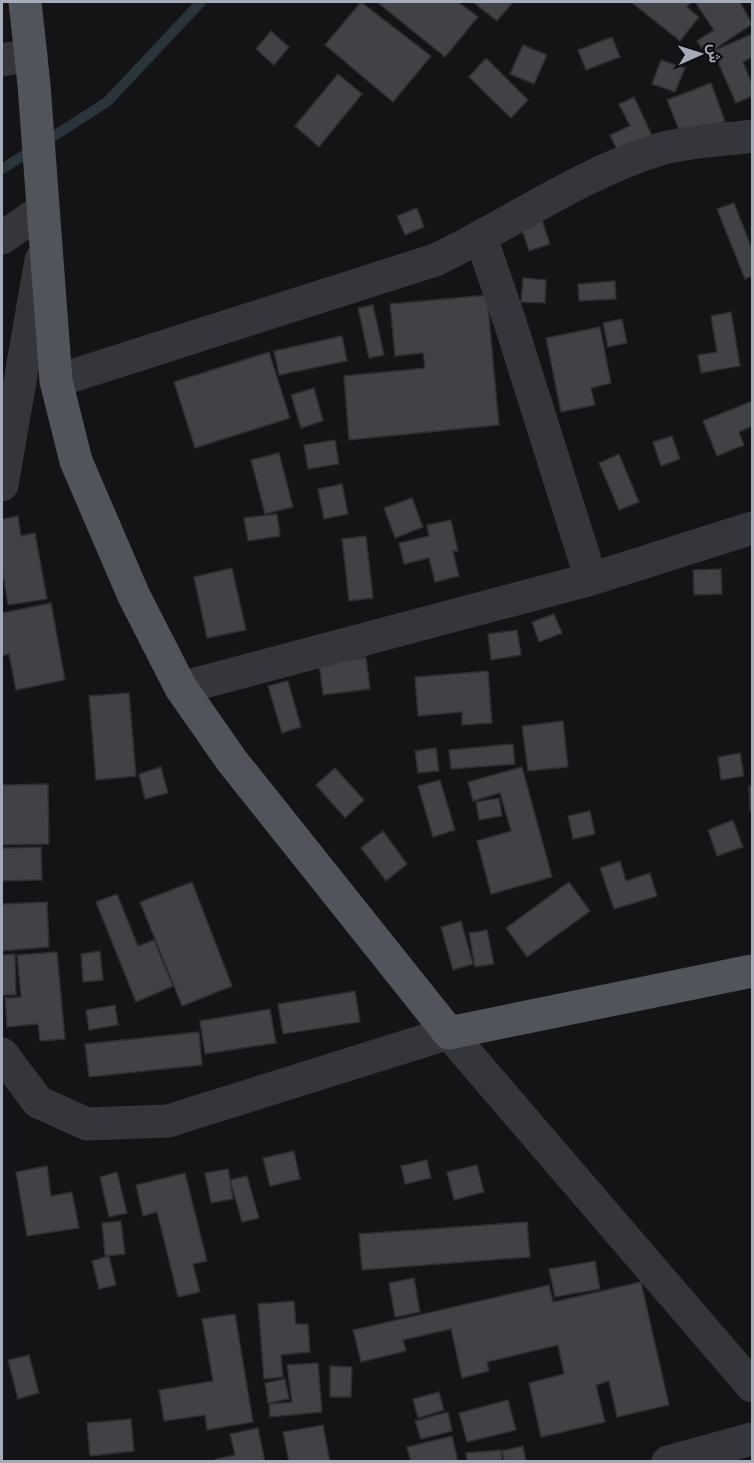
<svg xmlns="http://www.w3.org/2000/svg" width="754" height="1463" viewBox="0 0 754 1463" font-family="Jost,Vazirmatn,sans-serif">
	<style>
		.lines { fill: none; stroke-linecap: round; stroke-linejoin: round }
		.stream { stroke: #2a343b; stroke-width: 10 }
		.building { fill: #404246; stroke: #2e2e32; stroke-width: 1.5 }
		.minor { stroke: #35363c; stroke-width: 33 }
		.major { stroke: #51545b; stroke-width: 33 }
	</style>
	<rect width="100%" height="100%" fill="#141416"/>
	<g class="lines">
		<path class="stream" d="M2 169 107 102 201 2"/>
	</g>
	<path class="building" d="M361 2 431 56 393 102 325 45Z
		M377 2H458L478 17 445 57Z
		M473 2H513L497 21Z
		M631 2H692L687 7 699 17 680 41Z
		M695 2H740L752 24 706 55 697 41 714 30Z
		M271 31 289 47 274 65 256 49Z
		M752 34V57L743 62 752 84V96L736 103 713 51Z
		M612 37 620 57 586 70 578 50Z
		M523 45 547 55 534 84 510 74Z
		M486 58 528 100 511 118 469 77Z
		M661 60 685 68 675 92 652 84Z
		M338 74 362 94 319 147 295 126Z
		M711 83 725 121 682 137 667 100Z
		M634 97 654 140 620 156 610 135 630 126 619 104Z
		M734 203 752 249V276L745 279 717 209Z
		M537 205 550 244 529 251 516 211Z
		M417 208 424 227 405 235 397 216Z
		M523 278 546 280 545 303 521 302Z
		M615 281 616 299 579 301 578 284Z
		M487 295 499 425 349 440 344 376 425 368 423 353 395 356 390 304Z
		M373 305 384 355 369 358 358 308Z
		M731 312 740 366 701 373 698 355 717 352 711 316Z
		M622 319 627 343 608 347 603 323Z
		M600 327 611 383 591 388 595 405 561 412 546 338Z
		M342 336 347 361 279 375 274 351Z
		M269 352 290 418 195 448 174 382Z
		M314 388 323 421 301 428 291 395Z
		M752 401V426L739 432 744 445 717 456 703 421Z
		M672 436 680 459 661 466 653 442Z
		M335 440 339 464 308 469 304 445Z
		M279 453 293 507 265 514 251 460Z
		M619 454 639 502 619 510 599 463Z
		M342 484 348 514 324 519 318 489Z
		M412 498 423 527 395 538 384 508Z
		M277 514 280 536 248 541 244 518Z
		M18 516 21 536 35 533 47 599 8 605 2 568V519Z
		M451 520 458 551H453L459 576 435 582 429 558 404 564 399 543 429 536 427 525Z
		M366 536 373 598 349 601 342 539Z
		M232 568 246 630 207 638 194 577Z
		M721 569 722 594 694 595 693 570Z
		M51 603 65 680 16 690 9 654 2 656V613Z
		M554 614 562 633 539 642 532 622Z
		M517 630 521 655 491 660 488 634Z
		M366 657 370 689 323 695 319 663Z
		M488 671 492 723 462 725V712L418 716 415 677Z
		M288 681 301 727 282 733 268 686Z
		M129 693 136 776 96 780 89 696Z
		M563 721 568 767 528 771 522 726Z
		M513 744 515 764 451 769 449 750Z
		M436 748 439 771 418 773 415 751Z
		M740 753 744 776 721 780 718 757Z
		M161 767 168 793 145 799 139 774Z
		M522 767 552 877 491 894 477 841 511 831 500 793 473 801 468 782Z
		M335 768 364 800 345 818 316 785Z
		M440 780 455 830 433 837 418 786Z
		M48 784 49 844 2 845V785Z
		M749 786H752V811H750Z
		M499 798 502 816 479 820 476 802Z
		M590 811 595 834 573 839 568 816Z
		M733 820 743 847 717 856 708 830Z
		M383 831 407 864 386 881 361 848Z
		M41 847 42 880 2 881V848Z
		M620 861 626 881 650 873 657 896 614 909 600 868Z
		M192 882 232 986 182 1006 140 902Z
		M569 882 590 911 527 957 506 928Z
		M117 894 138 946 154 940 173 986 136 1002 96 902Z
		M47 902 49 947 2 951V904Z
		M461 921 473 964 453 970 441 927Z
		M487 930 494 964 475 967 469 933Z
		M100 951 103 980 83 982 81 954Z
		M57 952 65 1039 40 1041 38 1024 7 1027 5 998 21 997 17 955Z
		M15 954 16 995H2V955Z
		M355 991 360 1022 283 1034 278 1004Z
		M115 1005 118 1025 89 1030 86 1010Z
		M270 1009 276 1043 205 1054 200 1021Z
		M199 1032 202 1065 89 1077 85 1044Z
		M294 1151 300 1179 270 1186 263 1158Z
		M427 1160 431 1178 405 1184 401 1166Z
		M477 1165 484 1192 454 1200 447 1172Z
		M47 1166 51 1196 72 1192 79 1228 27 1236 16 1172Z
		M228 1169 233 1199 211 1203 205 1173Z
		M117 1172 127 1213 109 1217 100 1177Z
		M185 1173 207 1261 193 1264 200 1292 178 1297 157 1212 143 1216 136 1185Z
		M247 1176 259 1218 242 1222 230 1180Z
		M121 1221 125 1254 105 1256 102 1223Z
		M527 1222 530 1257 362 1270 359 1234Z
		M109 1256 116 1285 99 1289 92 1261Z
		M595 1261 600 1289 555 1297 549 1269Z
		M414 1278 420 1312 395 1317 389 1283Z
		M641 1282 669 1405 617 1417 609 1381 596 1385 605 1422 541 1437 529 1383 564 1374 558 1345 487 1362 489 1371 462 1378 451 1329 403 1340 406 1351 361 1362 353 1330 549 1285 553 1302Z
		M294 1301 296 1324H308L310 1352 281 1355 283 1377 264 1379 258 1304Z
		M235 1314 253 1422 207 1430 205 1415 164 1421 159 1390 213 1381 202 1319Z
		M29 1355 39 1393 18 1399 8 1360Z
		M318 1363 322 1412 270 1417 269 1404 292 1402 287 1365Z
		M330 1366 352 1367 351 1397H330Z
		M285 1379 289 1399 268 1403 265 1383Z
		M439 1392 444 1410 418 1418 413 1399Z
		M508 1400 516 1430 467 1442 459 1413Z
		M448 1412 452 1431 421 1439 415 1421Z
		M131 1419 134 1451 90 1456 87 1423Z
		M323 1425 330 1462H289L283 1432Z
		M258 1428 265 1462H216V1459L235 1455 230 1434Z
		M452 1436 458 1462H411L407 1447Z
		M523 1446 526 1462H504L502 1451Z
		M501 1450 502 1462H467L466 1453Z"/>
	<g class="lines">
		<path class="minor" d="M2 60 31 55
			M2 238 42 210
			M481 238 509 319 591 579
			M56 381 435 260C509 225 578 175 657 150 686 141 722 140 752 136
			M2 485 41 260
			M181 688 591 579 752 528
			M2 1054 38 1102 87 1124 168 1121 449 1033 752 1386
			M668 1462 752 1439"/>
		<path class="major" d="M25 2 34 85 56 381 76 461 134 596 181 688 232 761 449 1033 752 971"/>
	</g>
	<rect width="754" height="1463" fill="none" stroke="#a5acb8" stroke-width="6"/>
	<g transform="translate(700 54) rotate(87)" stroke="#0f0f11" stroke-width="4.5" paint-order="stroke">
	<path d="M0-4.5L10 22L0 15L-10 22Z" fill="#a5acb8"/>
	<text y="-9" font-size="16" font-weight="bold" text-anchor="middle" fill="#a5acb8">ش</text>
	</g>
</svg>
